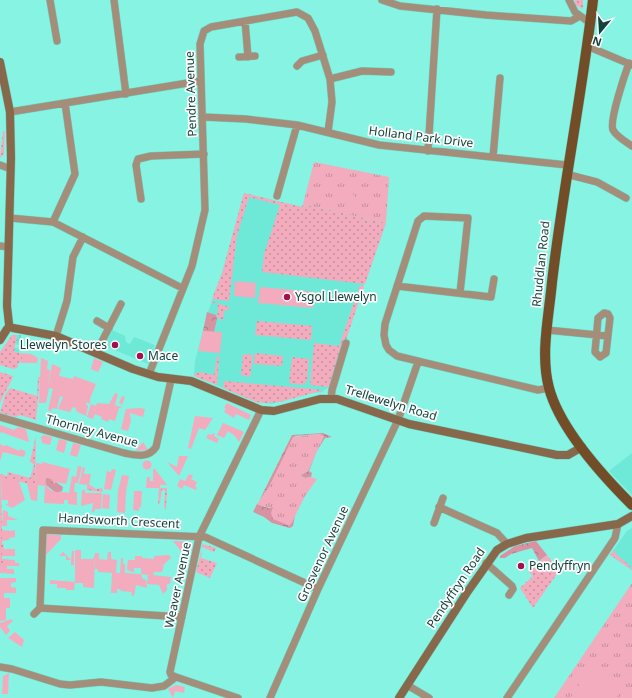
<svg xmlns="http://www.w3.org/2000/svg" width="632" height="698" viewBox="0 0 632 698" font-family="'Noto Sans',sans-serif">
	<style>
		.built { fill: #6ee9d8 }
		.industrial { fill: url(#industrial-grid) }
		.grass { fill: url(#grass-dots) }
		.forest { fill: url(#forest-crowns) }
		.park { fill: url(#park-tufts) }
		.garden { fill: #f3acbd }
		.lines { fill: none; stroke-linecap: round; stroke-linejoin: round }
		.street-casing { stroke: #6fd0c2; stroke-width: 8 }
		.secondary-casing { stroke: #6fd0c2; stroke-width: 9 }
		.primary-casing { stroke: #6fd0c2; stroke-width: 11 }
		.street { stroke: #a48e7a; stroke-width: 7 }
		.secondary { stroke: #88684b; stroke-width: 8 }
		.primary { stroke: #734d28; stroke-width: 10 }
		.poi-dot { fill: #a4104f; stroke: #fdfdfd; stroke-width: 1.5 }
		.labels { text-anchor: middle; stroke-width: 3.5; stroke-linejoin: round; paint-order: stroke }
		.street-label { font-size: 12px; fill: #12423c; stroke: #fdfdfd }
		.poi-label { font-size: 12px; fill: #12423c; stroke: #fdfdfd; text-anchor: start }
	</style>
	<defs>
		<pattern id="industrial-grid" width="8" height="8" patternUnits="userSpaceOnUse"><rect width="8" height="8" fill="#6ee9d8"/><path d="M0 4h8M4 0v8" fill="none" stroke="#5ec9ba"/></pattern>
		<pattern id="grass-dots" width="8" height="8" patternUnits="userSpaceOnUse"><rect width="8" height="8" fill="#f3acbd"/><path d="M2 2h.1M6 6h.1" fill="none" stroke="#c38e9b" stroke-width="1.8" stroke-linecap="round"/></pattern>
		<pattern id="forest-crowns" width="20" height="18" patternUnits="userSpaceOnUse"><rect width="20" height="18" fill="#d893a3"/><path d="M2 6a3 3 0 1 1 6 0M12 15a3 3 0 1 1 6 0" fill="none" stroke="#ae7a86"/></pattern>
		<pattern id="park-tufts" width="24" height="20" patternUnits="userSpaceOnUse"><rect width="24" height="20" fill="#f3acbd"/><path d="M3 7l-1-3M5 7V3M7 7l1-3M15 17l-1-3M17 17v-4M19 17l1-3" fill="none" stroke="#c38e9b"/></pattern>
	</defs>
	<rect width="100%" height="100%" fill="#86f3e3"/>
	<path class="built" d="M244 193 302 207 303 204 386 223 348 329 331 385 322 392 305 394 272 404 256 402 194 376 195 361 208 312 222 273Z
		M112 330 125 336 126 342 130 344 134 337 155 345 148 364 105 346Z
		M632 453V495L609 471Z
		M632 528V570L610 555 627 531Z"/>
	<path class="industrial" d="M17 335H21L19 353 14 351V348L19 349V345L15 344Z"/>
	<path class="grass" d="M575 0H583V9L575 5Z
		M3 131H5L4 154 0 158Z
		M244 193 302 207 303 204 386 223 365 284 262 272 264 254 280 205 249 197 237 235 229 301 212 299 222 273Z
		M360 285 364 286 331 385 328 387 310 385 314 343 339 346Z
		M211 301 229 307 228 311 224 310 223 320 217 318 218 304 210 302Z
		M257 321 312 326 311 340 255 335Z
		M12 335H17L14 351 19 353 22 356V363L19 362 17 368 13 369 0 365V352Z
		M255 353 283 356 282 366 254 364Z
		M243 354 253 355 250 377 241 375Z
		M217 356H219L217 385 194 376V374L200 372 214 375Z
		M292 357 309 359 307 381 303 385 289 383Z
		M0 372 13 376C10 386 3 393 0 404Z
		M38 377H40L36 420 20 415 16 417 0 413 5 395 10 388 37 396Z
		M224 381 324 390 280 402 264 403 256 402 223 388Z
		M36 436 35 485 1 478 2 531 6 537 9 538V540L2 541V542L4 547 2 559H5L3 565V569H0V474L7 476 8 472 30 478 34 465 30 461Z
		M87 485H90L96 489 102 488 103 492 87 490Z
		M159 488H167L166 510 164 507 165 491 162 489 160 503 158 505Z
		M203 544 216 548 214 552 202 547 201 558 217 563 210 578 196 572Z
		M614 550C617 559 629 561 632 570L610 555Z
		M547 555 559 571 533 608 520 588 533 576 528 571Z"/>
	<path class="forest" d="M207 312 216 315 217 319 214 332 203 331Z
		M323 433 332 437 325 438 317 451 309 471 312 473 311 477 305 478 301 475 308 471 324 436 319 434 295 436 269 487 259 501 292 435Z
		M46 478H50L63 487 62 491 56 493 45 484Z
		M257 504 268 508 273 507V511L290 526 295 515 293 526 290 528 272 523 264 517 253 512Z
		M536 541 547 555 539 561 532 548 511 554 505 558H500V556L515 546Z"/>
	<path class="park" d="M314 162 389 177 386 223 303 204Z
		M319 434 324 436 308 471 301 475 305 478 311 477 317 479 305 496 290 526 273 519 271 513 273 507 269 508 257 504 269 487 293 437Z
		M632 583V698H554Z"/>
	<path class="garden" d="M349 188 361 206 351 213 339 195Z
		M235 281 256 283 255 298 234 296Z
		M260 287 315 292 313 308 258 303Z
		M203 331 222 332 220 353 198 351Z
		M19 353 31 354 38 358 37 363H22V356Z
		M41 358 48 361 47 369 50 370 48 387 52 364 61 368 59 376 73 379 74 376 96 384 90 399V404L87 402 86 405 88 406 86 416 76 411V408L73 407 70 412 58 409 63 397 60 396 57 409 53 408 51 411 48 410 53 389 49 388 46 403H39Z
		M94 358 103 362 98 372 91 369Z
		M115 393 118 394 115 405 121 407 122 404 119 403 122 396 125 397 121 408H119L115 421 109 419 108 422 101 419 102 417 95 414 93 419 87 417 91 404 96 406 97 403 109 404Z
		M227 403 251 415 249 420 236 414 234 418 224 412 226 409 224 408Z
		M140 408 145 409 143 417 130 413 131 421 128 431 121 429 126 409Z
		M195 416 213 418 205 430 199 428 191 449 188 448Z
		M223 423 244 432 239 442 235 436 228 431 224 438 217 435Z
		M0 425 14 430 18 427 26 429 29 442 1 432 0 434Z
		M213 433 215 434 214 436 219 439 217 443 206 438 208 434 212 435Z
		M44 435 52 437 50 445 42 443 41 437Z
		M59 439 67 441 64 453 56 450Z
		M143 442 148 450 135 451Z
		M0 443 1 445 5 446 6 445 19 451 20 449 25 451V455L23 457 3 452 0 461Z
		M73 443 81 445 77 457 70 455Z
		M179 456H188L179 476 167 462 177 467Z
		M142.5 465a4.5 4.5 0 1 1 9 0a4.5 4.5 0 1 1-9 0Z
		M42 462 70 469 66 484 56 482 54 484 51 479 46 478 45 481C50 497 59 490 69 493L72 476 76 477 78 466 82 467 78 483H75L74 492H77V505L68 504V500H64V504L44 503 45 486 38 485 37 501 31 500 27 483 35 484 36 463 42 464Z
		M83 467 85 468 84 474H91L89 485 79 484Z
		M112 469 116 470 111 490 104 489 107 471 111 472Z
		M153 469H155L167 485H160V488H146L147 477H150V481H153Z
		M189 474 193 476 191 479 197 482 195 486 197 488 196 490 184 485 182 489 177 486 180 479 185 481Z
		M122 475 129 476 126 492 125 513 117 512 118 491Z
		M1 477 19 482 25 500 12 508 5 504H8V500H2Z
		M82 490H85V493H102L101 509H95L94 512H92L93 503 81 506Z
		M134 491H142L141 507H139V511L133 510Z
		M103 494 110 495 109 509 102 508Z
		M3 510 8 512V516L18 520H7V526H2Z
		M2 530 11 531 15 530V537L2 539Z
		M46 534 61 535V539L46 555Z
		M173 541 192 542 188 560Z
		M4 549H15V556H1Z
		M75 550H81V559H93L95 554 94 588 83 587V583H75L74 590H66V588H57V584H50V580L75 582Z
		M72 551H74V565H71V560H66V556H59L63 552 71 560Z
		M108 552H111V559L117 560 116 573H120L121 558H123V564H125V573L141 574V568H134V572L129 571 127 569 128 560H135V556H142V558L154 559V556L169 555 171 558 164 564 162 572H154L153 575 171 577 170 584H167V590L163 594 159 585 147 584 148 575 141 574 142 578 146 580 147 588 136 585 134 596 131 595 132 592 121 591 120 589H117V593H111L112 573 98 572V569H95V553H99V559L107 560Z
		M5 559 15 560V563H19V566H7V569H14V574L0 573V569H3L2 564Z
		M0 578H16V582L11 583V587L16 588V593H4V598H10V608H6V620L0 621Z
		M174 591H181L179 603 173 601 176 596Z
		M169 607a5 5 0 1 1 10 0a5 5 0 1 1-10 0Z
		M11 619 13 621 7 626 10 631 6 635 0 627V623Z
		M15 632 24 640 22 647 8 638Z
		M592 666 623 687 616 698H570Z
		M9 673 8 694H2L3 676Z
		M176 685 185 687 184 693 175 691 173 698 168 689Z"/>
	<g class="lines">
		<defs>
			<path id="street" d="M50 0 57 41
				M114 0 126 94
				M382 0 400 6 486 15 571 21 580 16
				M569 0 575 12 590 23
				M245 21 248 57
				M587 46 632 65
				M239 57 255 56
				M629 63C625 74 609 121 613 130 616 136 626 142 632 146
				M297 66 302 61 323 55
				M330 79 362 71 391 72
				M10 112 200 81
				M203 117 246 119 297 125 379 145 567 165
				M428 151 437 9
				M493 157 500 78
				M0 165 11 169
				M566 174 597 182 626 198
				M277 196 297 125
				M141 199 136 165 138 159 151 156 204 154
				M10 218 53 222 182 288
				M53 222 75 174 65 103
				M0 246 9 247
				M397 286 491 297 494 279
				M460 293 468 218 424 216 418 221 385 324 384 335 386 345 389 350 397 356 538 390 549 388
				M604 313 608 314 610 318 606 353 600 357 595 352 598 318Z
				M97 321 109 328
				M547 330 608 336
				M56 336 67 301 73 257 83 237
				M96 353 121 304
				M149 374 192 266 205 210 200 44 204 31 211 27 297 12 308 18 315 31 330 79 332 102 328 132
				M331 399 332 390 346 343
				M0 417 124 453C135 455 148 459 156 447L171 380
				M439 507 497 533 507 544
				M434 523 443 498
				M486 563 512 586 513 589 509 595
				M34 614 40 608
				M182 617 40 608 43 530 205 537 318 589
				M0 667 12 669 60 684 70 685 101 682 152 688 164 686 176 677 238 698
				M176 677 171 675 170 672 199 537 261 410
				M407 685 429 698
				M270 698 318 589 398 420 418 362
				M507 698 615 538 618 524"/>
			<path id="secondary" d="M0 62 10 112 11 158 7 306 9 324
				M13 328 56 336 133 369 158 377 191 381 261 410 274 411 320 399H337L409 424 557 455H568L582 447
				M0 340 7 329
				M399 698 466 594 497 550 507 544 526 538 618 524 632 516"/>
			<path id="primary" d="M593 0C582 94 563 188 552 282 549 316 540 354 549 388 560 429 602 475 632 505"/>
		</defs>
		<use href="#street" class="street-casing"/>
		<use href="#secondary" class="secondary-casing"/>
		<use href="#primary" class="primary-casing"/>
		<use href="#street" class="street"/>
		<use href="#secondary" class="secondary"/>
		<use href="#primary" class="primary"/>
	</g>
	<g class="poi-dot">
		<circle cx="287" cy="297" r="4"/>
		<circle cx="115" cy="345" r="4"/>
		<circle cx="140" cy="356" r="4"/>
		<circle cx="521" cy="566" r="4"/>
	</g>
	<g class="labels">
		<g class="street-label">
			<text transform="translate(191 94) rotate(-92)" y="4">Pendre Avenue</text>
			<text transform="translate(421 137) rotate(7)" y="4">Holland Park Drive</text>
			<text transform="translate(541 264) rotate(-84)" y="4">Rhuddlan Road</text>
			<text transform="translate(391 403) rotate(17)" y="4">Trellewelyn Road</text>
			<text transform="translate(92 431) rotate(15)" y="4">Thornley Avenue</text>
			<text transform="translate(119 521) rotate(3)" y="4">Handsworth Crescent</text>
			<text transform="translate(323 554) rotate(-65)" y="4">Grosvenor Avenue</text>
			<text transform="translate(178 585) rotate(-78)" y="4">Weaver Avenue</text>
			<text transform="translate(456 588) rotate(-56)" y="4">Pendyffryn Road</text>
		</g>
		<g class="poi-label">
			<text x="295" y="301">Ysgol Llewelyn</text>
			<text x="107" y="349" text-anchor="end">Llewelyn Stores</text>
			<text x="148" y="360">Mace</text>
			<text x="529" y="570">Pendyffryn</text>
		</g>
	</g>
	<g transform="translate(600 32) rotate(198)" stroke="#fdfdfd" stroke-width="3" paint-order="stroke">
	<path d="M0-3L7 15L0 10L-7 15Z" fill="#12423c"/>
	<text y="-6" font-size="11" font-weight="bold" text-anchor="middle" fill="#12423c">N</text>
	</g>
</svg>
